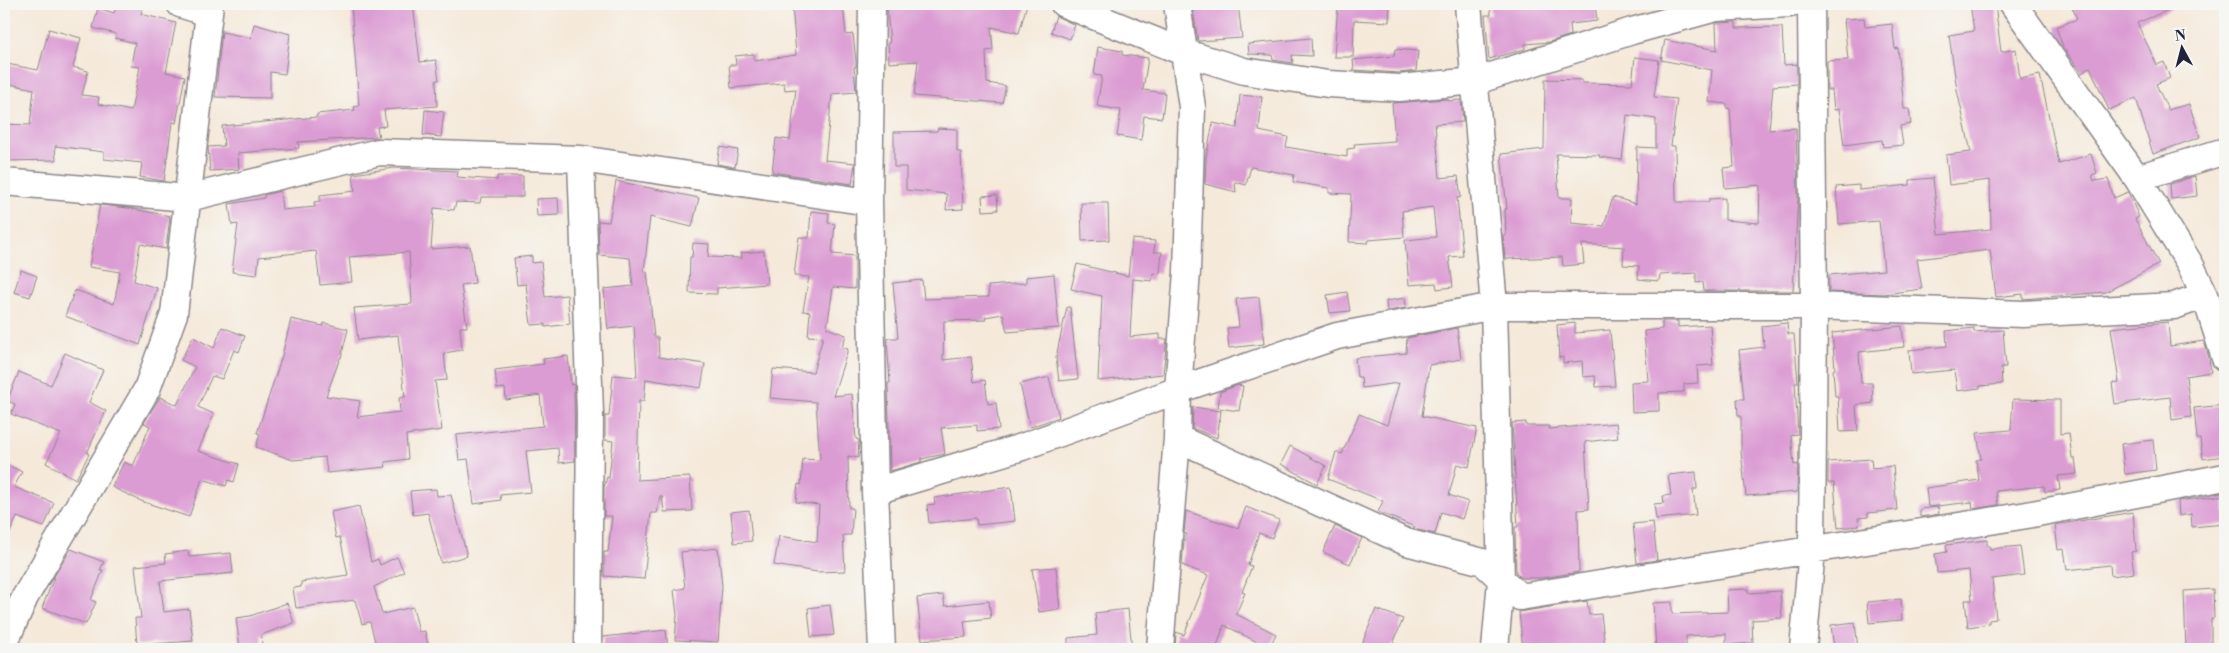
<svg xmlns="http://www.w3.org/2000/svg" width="2229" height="653" viewBox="0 0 2229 653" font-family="'Libre Bodoni',serif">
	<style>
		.building { fill: #db9bd3; fill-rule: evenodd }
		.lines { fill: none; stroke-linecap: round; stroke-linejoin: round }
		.minor-casing { stroke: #8c868a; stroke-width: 29 }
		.minor { stroke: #fff; stroke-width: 26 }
	</style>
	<rect width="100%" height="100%" fill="#f6f6f2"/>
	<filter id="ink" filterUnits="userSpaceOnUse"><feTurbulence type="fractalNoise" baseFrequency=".02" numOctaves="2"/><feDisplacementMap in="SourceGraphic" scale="10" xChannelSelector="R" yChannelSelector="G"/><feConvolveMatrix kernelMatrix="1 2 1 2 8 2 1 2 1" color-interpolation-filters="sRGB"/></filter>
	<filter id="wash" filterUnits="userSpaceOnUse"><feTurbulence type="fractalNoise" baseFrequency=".0096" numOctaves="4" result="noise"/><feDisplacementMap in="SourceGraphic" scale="20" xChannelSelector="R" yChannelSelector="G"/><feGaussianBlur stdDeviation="1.12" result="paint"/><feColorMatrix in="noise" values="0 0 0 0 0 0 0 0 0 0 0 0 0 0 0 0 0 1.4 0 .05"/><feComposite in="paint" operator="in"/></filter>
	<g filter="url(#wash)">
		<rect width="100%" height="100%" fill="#f5e9d9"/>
		<g id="blocks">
			<path class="building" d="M117 4H144L141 14 176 23 166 72 185 76 176 123 172 122 164 181 140 177 142 163 104 159V152L55 146 56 160 4 161V124L30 125 34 89 4 83 7 64 38 70 49 29 81 38 73 67 88 71 82 95 99 97 98 104 131 111 140 67 131 66 135 43 115 38 116 34 93 28 98 8 114 13Z
				M351 4H413L420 62 436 60 439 80H436L437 106 384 110 386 126 377 127 379 137 298 142 299 148 238 153 239 169 210 171 208 147 224 146 222 126 317 117V114L355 110 354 107 359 106Z
				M792 4H843L846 35 853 34 856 61V67H854L856 92 832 94 825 160 855 163 852 184 772 172 776 138 790 140 796 89 785 90 784 83 731 88 729 65H736L735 56 754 54V61L796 55Z
				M929 4H1027L1019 33 991 27 993 50 986 51 987 83 1006 86 1002 103 914 96 918 61 889 63 888 43H890L887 9Z
				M1192 4H1238L1242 38 1198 41Z
				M1338 4H1390L1389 22 1354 20 1353 57H1334Z
				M1490 4H1595L1597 21 1570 24 1571 35 1549 42 1525 44V49L1489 59 1485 15H1491Z
				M1970 4H1995L2001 52 2016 49 2020 79 2040 75 2059 164 2091 154 2097 173 2092 175 2094 181 2108 179 2114 198 2128 192 2139 217 2135 219 2159 264 2106 292 2023 299V294L1996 297 1990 250 1917 259 1922 289 1884 294 1829 292V275L1884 270 1879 221 1839 224 1836 187 1859 185V190L1910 185V180L1933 178 1939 234 1991 229 1990 180 1949 185 1946 155 1971 152 1957 90 1949 35 1974 31Z
				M2071 4H2183L2137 23 2157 65 2164 62 2170 78 2156 84 2168 110 2189 104 2200 137 2153 154 2136 98 2109 110 2090 67 2082 73 2063 47 2056 27 2077 19Z
				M1056 16 1075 25 1070 39 1051 32Z
				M1864 18 1865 27 1892 24 1895 49 1898 48 1904 109H1909L1911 124 1900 126 1903 145 1883 147 1882 140 1844 145 1839 109 1834 110 1832 90H1827V61L1848 60 1844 19Z
				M1736 22V28L1782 27 1784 65 1797 64V84L1773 86 1769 130 1796 128 1798 197 1793 291H1704L1703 282 1696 283V273L1660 275 1659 281 1638 279 1639 266 1623 265 1624 247 1582 244 1584 264 1563 266 1562 257 1505 259 1503 236 1506 235 1505 209H1507L1501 154 1544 149 1545 79 1582 80V83L1632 84 1635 57 1659 60 1654 97 1677 99 1671 146H1675L1676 202H1709V199L1725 198V220L1759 223 1760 185 1725 188 1723 168 1734 167 1730 109 1727 108V104L1709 102 1712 70 1661 60 1665 40 1717 50 1716 23ZM1627 115 1656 119V148L1637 147 1636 204 1613 197 1604 226 1571 223 1572 198H1559L1556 154 1600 155 1599 157 1622 160Z
				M254 24 290 34 285 74 270 72V98L215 97 222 32 251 38Z
				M1311 38 1312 56 1292 55 1293 63 1273 60 1272 55 1249 54 1248 44Z
				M1098 47 1122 51V55L1148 58 1143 90 1165 93 1162 118 1144 116 1141 140 1117 136 1121 110 1097 106 1102 76 1094 75Z
				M1395 49 1418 51 1416 71 1399 73 1354 70 1353 60 1394 56Z
				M1240 95 1262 97 1259 131 1288 137 1286 147 1347 157V149L1355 148 1354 144 1395 141 1392 103 1448 99V101L1461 100 1463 122 1435 124 1440 178 1458 176 1461 197 1457 198 1463 256 1449 257 1453 287 1437 289 1436 283 1409 285 1405 240 1436 237 1433 207 1402 211 1404 237 1369 240 1368 243 1349 242 1351 194 1329 193V188L1293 182 1294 175 1251 167 1246 185 1235 182 1236 192 1205 184 1206 157 1213 123 1237 128Z
				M425 110 444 112 441 137 423 135Z
				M938 128 957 129V152H961L963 209 946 210 947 194 906 190V167H894V132L937 131Z
				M720 147 738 150 735 167 717 164Z
				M394 168 458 171 457 177 497 180V176H523V197H481L480 203 456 202 454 210 434 208 431 249 470 246 475 283 461 285 467 327H460L462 350 444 353 447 380 435 381 442 430 406 435 408 459 385 462 386 467 327 473 325 457 293 460 256 447 260 434 257 433 282 356 291 319 323 326 324 323 348 329 341 358H340L326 396 360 401 357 417 400 412 399 398 405 397 398 335 358 340 354 308 412 304 409 252 349 257 352 282 320 285 316 251 259 257 257 275 232 272 238 224 232 225 229 204 264 198V195L280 191 282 210 315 207 314 202 320 201V195L355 191 353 174Z
				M2195 176 2197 196 2171 199 2170 184Z
				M616 181 699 198 692 227 650 217 644 272H647L654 337H658L659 357 705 364 701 388 646 379 644 401H639L637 480 690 477 692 511 664 512 662 496H660L657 513H651L644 579 604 576V552H608L612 516H604V487L607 477 609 478 613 441 605 440V416H609L613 375 637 377 634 326 608 329 604 289 633 286 630 258 599 255 598 221 609 222Z
				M997 195 998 210 983 211 982 196Z
				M558 198 559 215 537 216 536 199Z
				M1081 203H1108L1109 240 1082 241Z
				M100 205 128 208 170 216 166 249 140 244 134 281 157 288 140 345 65 316 75 290 114 304 120 272 89 267Z
				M811 211 829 213 828 223 835 224 832 254 855 256V289L833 287 827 328 846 335 842 347 848 349 833 396 852 394 856 439 859 440 858 458 848 456 849 508H853L851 535H843L845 571 817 572 774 565 779 536 817 542 819 505 796 502 798 484 801 485 803 459 820 460 816 402 770 398 773 369 813 372 823 337 808 336 810 312 803 311 809 277 794 276 799 237 809 238Z
				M1132 239 1155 241 1154 252H1162L1160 274 1153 273 1152 281 1133 279 1130 337 1160 334V339H1167L1163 374 1098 381 1102 296 1071 289 1077 264 1128 276Z
				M693 243 709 244 708 257 742 258 741 253 764 251 767 284 717 288V294L689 293 690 257H692Z
				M532 256V263L541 262 545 297 567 295 570 324 545 327V324L531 325 526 284 517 285 514 258Z
				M21 270 37 276 30 297 14 292Z
				M1054 274 1059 328 1007 332 1003 314 985 317 986 320 944 321 943 360 971 357 974 382 985 380 988 404 996 403 999 429 977 431V425L941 428 945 454 921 459V462L890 471 888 383H890L887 338H898L893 283 922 280 924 299 989 297 988 286 1026 283V277Z
				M1347 292 1350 311 1330 313 1327 295Z
				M1259 297 1264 344 1229 348 1227 328 1239 327 1236 299Z
				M1405 298 1406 308 1387 311 1386 301Z
				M1067 307H1070L1078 379 1059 381 1056 357Z
				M1662 321H1678V327L1710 325 1713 365 1697 366 1698 383 1684 384V392L1659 393V411L1632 412 1631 382 1648 381 1644 331 1662 329Z
				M2168 322 2170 346 2204 341 2209 358 2211 372 2186 376 2191 417 2172 420 2170 397 2115 404 2112 383 2119 382 2111 328Z
				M1575 323V333L1610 330 1615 386 1596 387 1595 376 1583 377 1582 361 1563 363V357L1559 358 1557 325Z
				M1787 323 1788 334H1794L1798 383H1795L1798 434 1791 435 1794 465 1798 464 1797 492 1746 496 1741 452V416H1738L1737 399H1744L1739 350 1764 347 1762 326Z
				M1902 326 1904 347 1859 352 1861 383H1872L1873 403 1856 405 1858 431 1840 432 1838 396H1835L1833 370 1835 369 1832 333Z
				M222 327 245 336 239 352 234 350 222 379 212 376 198 407 214 414 198 451 239 464 234 482 228 480 226 486 202 479 189 517 141 501 112 487 124 462 133 466 150 426 144 423 160 397 177 405 195 367 181 360 193 337 214 348Z
				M1457 328 1461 359 1429 365 1422 416 1477 428 1469 467 1457 464 1449 495 1468 502 1462 519 1441 512 1435 534 1414 529 1415 527 1378 512 1383 501 1328 479 1336 452 1342 454 1359 414 1387 425 1399 383 1362 388 1361 377H1357L1355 358 1406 353 1407 338Z
				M1974 328V332L2003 330 2006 367H2001L2002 384 1980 386V388L1957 391 1954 370 1911 374 1909 350 1947 346 1946 331Z
				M65 353 103 370 89 402 106 411 87 453 89 454 76 479 46 463 61 434 11 414 15 404 7 401 19 372 51 385Z
				M568 356 571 385 574 384V390L575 461 559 463 558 448 526 451 531 492 500 495 501 500 474 504 468 459 459 460 456 435 543 426 540 395 506 400 505 388 497 389 495 370 544 364 543 359Z
				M1049 377 1059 417 1030 427 1020 384Z
				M1238 385 1243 386 1239 411 1218 408 1220 392Z
				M2013 399 2060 400V434L2069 433 2072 458H2075L2077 474 2058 476 2060 490 2045 492 2044 486 1996 491 1998 505 1973 509 1972 502 1928 507 1926 488 1979 480 1976 460 1981 459 1977 433 2011 430Z
				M2225 405V436L2222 437 2224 456 2203 459 2200 439H2197L2194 408Z
				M1193 407 1221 411 1217 438 1192 428Z
				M1526 422V426H1549V429L1616 423 1618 438 1585 442 1589 509 1578 510 1579 572 1542 578H1522L1516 572 1515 527H1518L1512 423Z
				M2153 440 2156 470 2125 474 2121 444Z
				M1290 446 1326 466 1317 484 1281 464Z
				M1871 459 1872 468 1893 466 1897 510 1868 513V517L1858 518 1859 526 1838 528 1834 483H1828V462Z
				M4 463 22 472 14 487 54 503 44 527 17 517 4 545Z
				M1696 472 1697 489H1693L1696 515 1656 519 1654 504 1664 503 1663 496 1671 495 1668 475Z
				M1011 487 1015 521 977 525 976 518 929 523 927 505 935 504 934 498Z
				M436 489 437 496 451 495 467 556 441 563 428 513 413 515 410 491Z
				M2225 495V524L2192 527 2191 514 2179 516 2178 501Z
				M359 506 371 562 378 559 380 565 397 557 404 572 374 587 382 614 413 607 419 632 425 631 428 646 410 649H377L370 622 362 624 355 600 296 608 293 588 301 587V582L348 575 340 537 336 538 331 512Z
				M1246 507 1279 520 1272 538 1259 533 1248 565 1252 566 1242 592 1245 593 1236 614 1276 634 1269 648 1224 625 1216 649H1175L1176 632 1184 635 1208 575 1182 565 1184 541 1187 534 1184 533 1186 511 1238 528Z
				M1938 507 1939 514 1920 517V509Z
				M749 510 752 541 734 543 731 512Z
				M2133 512 2136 551 2131 552 2134 573 2111 576 2110 565 2067 570 2064 549 2058 550 2055 525Z
				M1653 522 1657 560 1637 563 1633 524Z
				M1335 526 1362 538 1350 564 1323 552Z
				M1987 540V546H1990V549L2020 546 2024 575 1992 579 1996 619 1989 620V624L1968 627 1965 600H1972L1969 570 1937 573 1935 554 1947 552 1946 545Z
				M718 548 722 586 718 642 675 640 677 615 674 590 685 588 681 552Z
				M71 549 104 562 100 570H103L91 600 96 602 86 624 42 608 55 575Z
				M188 551 189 557 231 553 233 573 160 581 164 612 189 609 193 641 137 645 135 618H141L135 566 166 563 165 554Z
				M1056 567 1060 609 1039 612 1032 569Z
				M1748 589V593L1780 591 1782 618 1752 620 1753 643 1726 645V634L1686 636V649H1656L1653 603 1672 602V614L1728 612 1727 590Z
				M2213 589 2214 618 2211 619V649H2186L2184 591Z
				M943 595 945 606 989 601 991 618 964 621 966 637 922 640 917 598Z
				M1901 599 1902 620 1869 623 1867 602Z
				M1587 601 1589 615 1601 614 1605 647 1587 649H1523L1519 612Z
				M287 603 294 623 261 635 262 645 240 648 236 618 250 616Z
				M830 605 834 635 811 637 808 608Z
				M1128 609 1132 649H1068V638L1097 635 1095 613Z
				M1376 609 1403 619 1391 649H1360Z
				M1855 622 1858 649H1834L1831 625Z
				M666 630 668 649H603V637Z"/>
		</g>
	</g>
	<g filter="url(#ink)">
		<use href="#blocks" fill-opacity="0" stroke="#8c868a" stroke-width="1"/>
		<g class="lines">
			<defs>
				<path id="minor" d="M180 4 208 13
					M872 4 869 202 875 491 882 649
					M1064 4 1183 52 1244 71 1328 84 1399 88 1476 81 1632 31 1716 8 1790 4
					M1468 4 1494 306 1501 580 1495 649
					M2013 4 2137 178 2190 264 2205 295 2225 358
					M581 159 590 413 588 649
					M2137 178 2225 151
					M4 182 188 198 379 152 581 159 869 202
					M1177 438 1406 542 1483 562 1520 597 2027 515 2225 477
					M875 491 1022 447 1178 390 1337 336 1494 306H1814L2023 314 2174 306 2205 295
					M4 644 25 597 147 389 174 314 210 4
					M1160 649 1177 438 1178 390 1187 272 1192 107 1177 4
					M1803 649 1812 550 1814 306 1811 4"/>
			</defs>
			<use href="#minor" class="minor-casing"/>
			<use href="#minor" class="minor"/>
		</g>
	</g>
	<rect width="2229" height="653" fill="none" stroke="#f6f6f2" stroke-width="20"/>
	<g transform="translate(2182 48) rotate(353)" stroke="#f6f6f2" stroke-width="4" paint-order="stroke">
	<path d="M0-4L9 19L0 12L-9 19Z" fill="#22223b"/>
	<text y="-8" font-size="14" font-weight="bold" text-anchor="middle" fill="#22223b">N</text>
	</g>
</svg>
